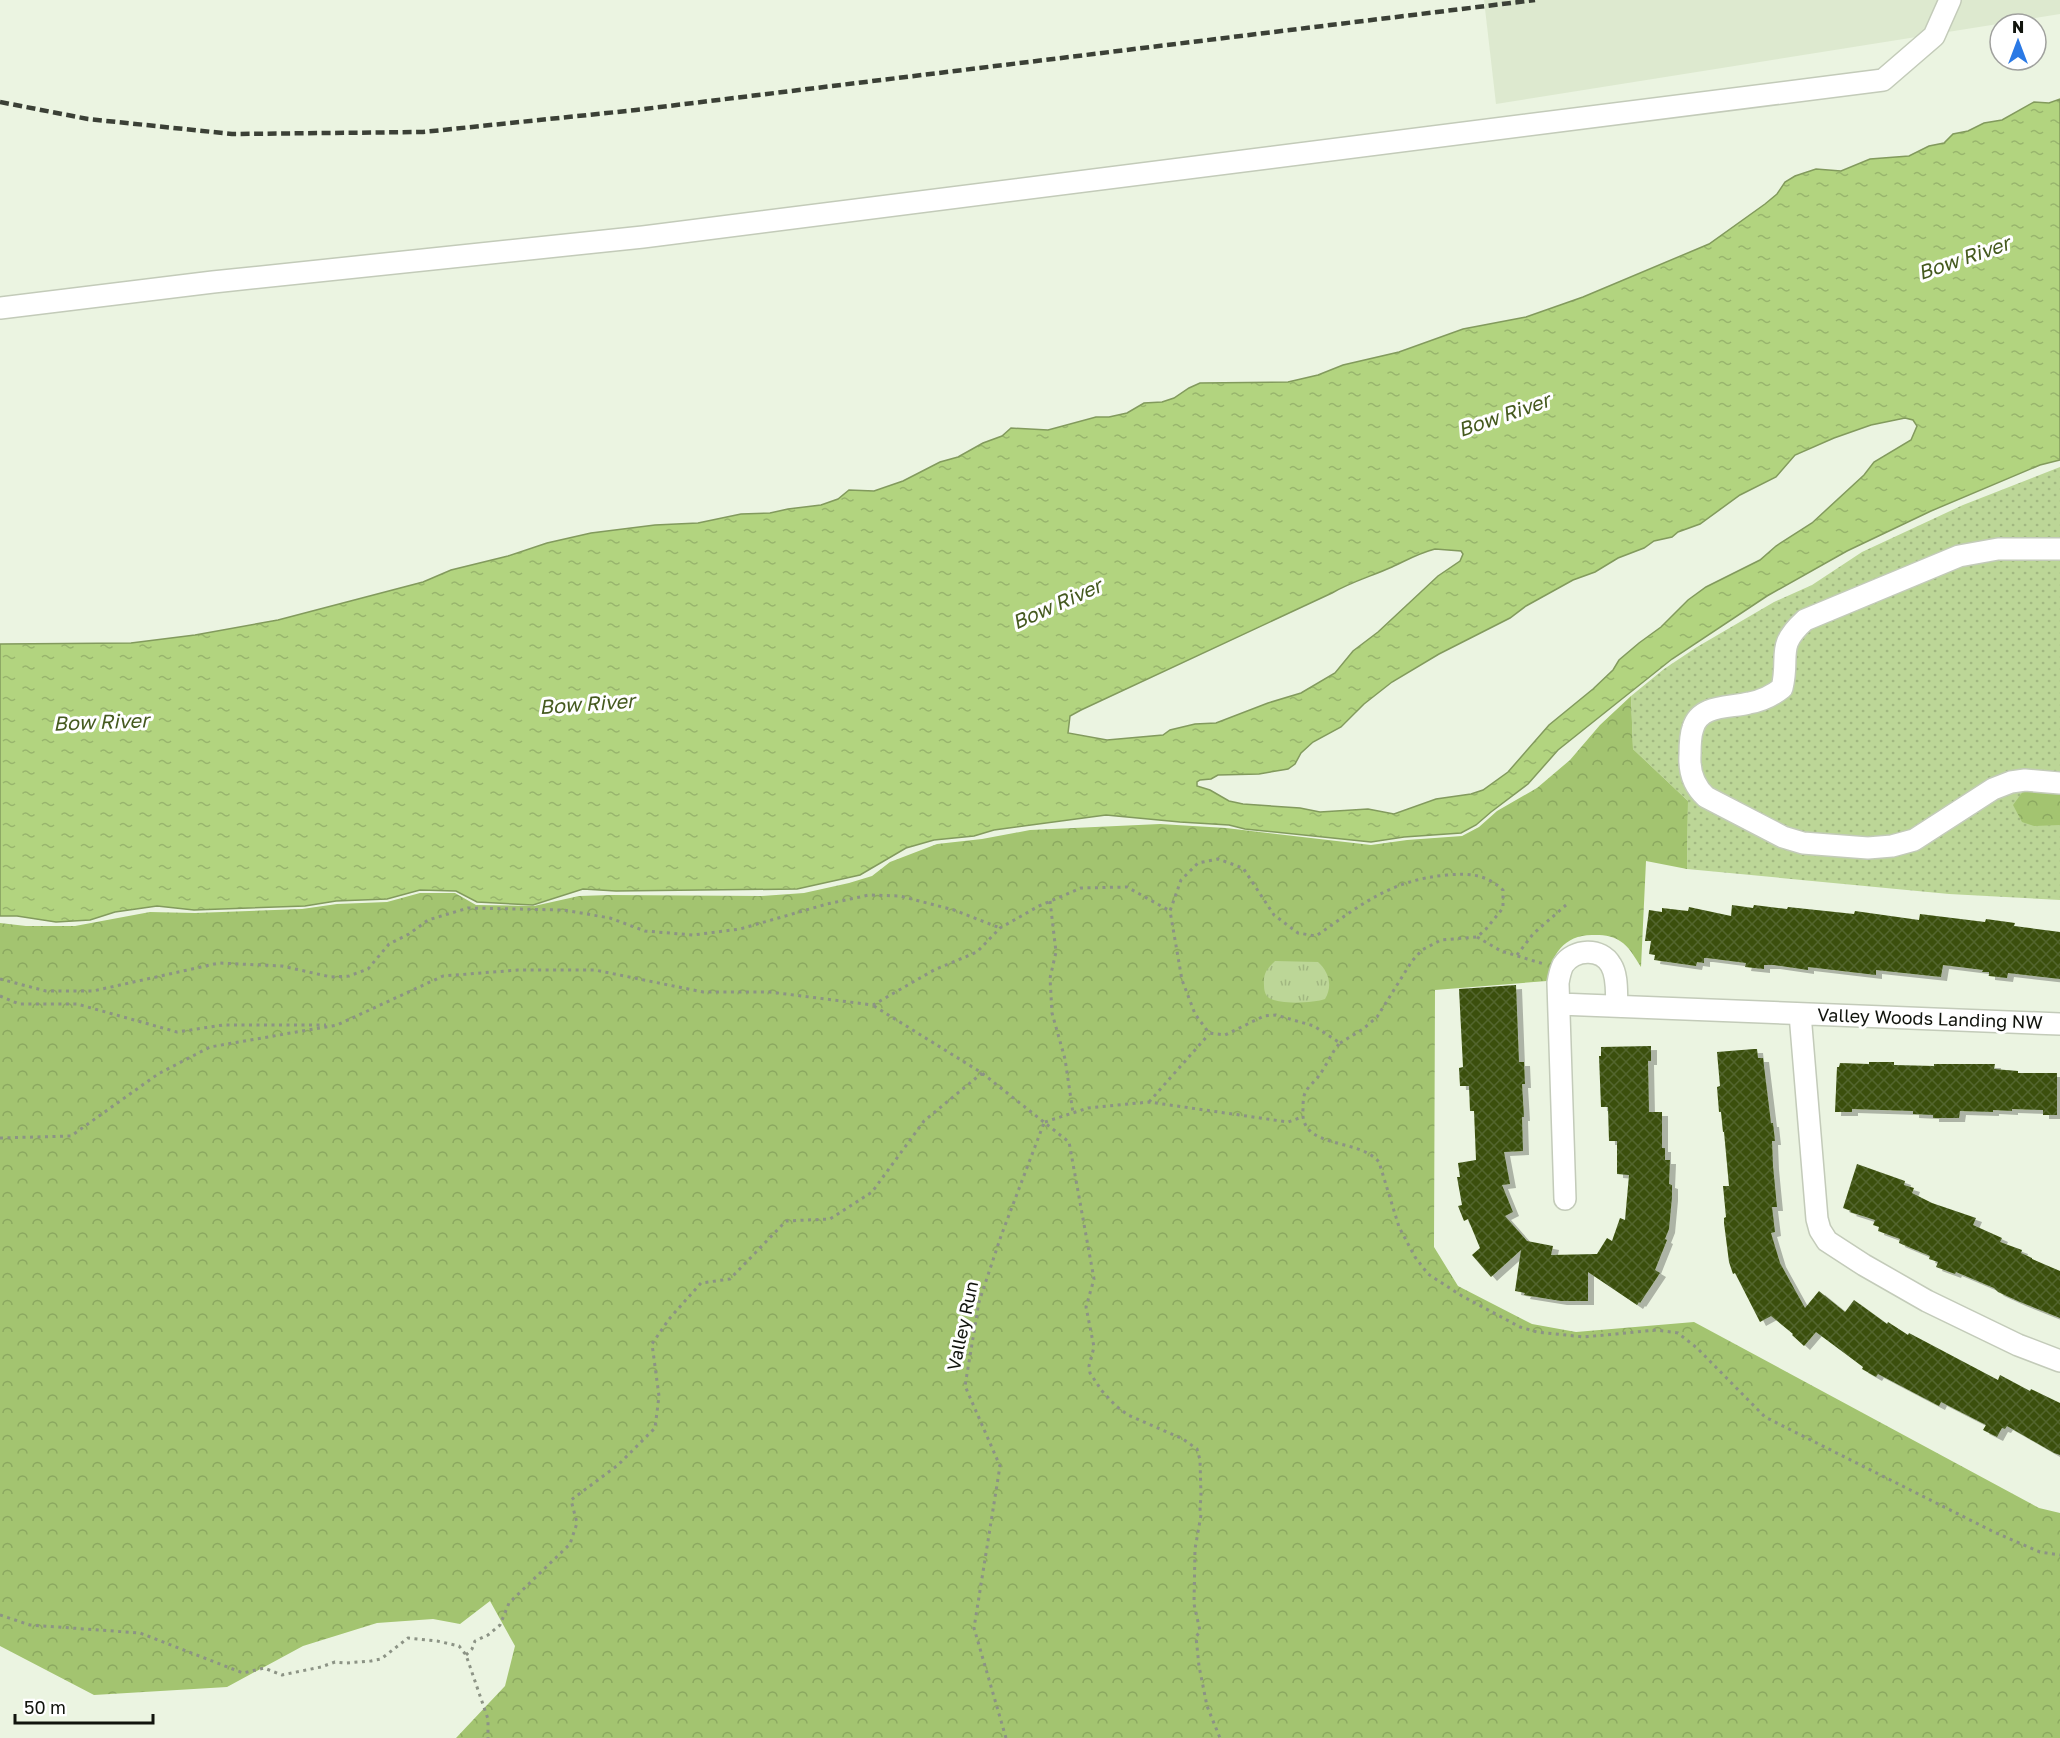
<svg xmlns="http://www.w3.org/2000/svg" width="2060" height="1738" viewBox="0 0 2060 1738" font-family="'Golos Text',sans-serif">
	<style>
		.built { fill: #dde9cf }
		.grass { fill: url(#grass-dots) }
		.forest { fill: url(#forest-crowns) }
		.park { fill: url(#park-tufts) }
		.water { fill: url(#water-ripples); stroke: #829a5d; stroke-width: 1.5; fill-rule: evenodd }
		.building { fill: url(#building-cross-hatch); filter: url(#shadow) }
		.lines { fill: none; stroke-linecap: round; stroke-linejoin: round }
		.minor-casing { stroke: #c3cbb9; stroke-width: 24 }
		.path { stroke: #8c9385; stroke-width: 3; stroke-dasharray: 3 4.5; stroke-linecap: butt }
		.minor { stroke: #fff; stroke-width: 21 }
		.rail { stroke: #3b4036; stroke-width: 4.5; stroke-dasharray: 9 4.5; stroke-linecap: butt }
		.labels { text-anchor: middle; stroke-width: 6; stroke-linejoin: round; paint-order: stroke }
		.street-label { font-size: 18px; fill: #11140d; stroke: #fff }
		.water-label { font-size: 20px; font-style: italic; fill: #455a1f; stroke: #fff }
	</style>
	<defs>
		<pattern id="grass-dots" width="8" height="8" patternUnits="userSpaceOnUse" patternTransform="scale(1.5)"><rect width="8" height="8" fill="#bcd697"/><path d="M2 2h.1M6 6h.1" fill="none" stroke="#a1b781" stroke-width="1.8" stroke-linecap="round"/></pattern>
		<pattern id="forest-crowns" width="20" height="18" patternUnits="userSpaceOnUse" patternTransform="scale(1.5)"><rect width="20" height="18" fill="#a3c470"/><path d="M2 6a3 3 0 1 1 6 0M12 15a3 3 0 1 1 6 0" fill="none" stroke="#8ba860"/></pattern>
		<pattern id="park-tufts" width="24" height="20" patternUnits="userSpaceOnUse" patternTransform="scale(1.5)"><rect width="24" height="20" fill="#bcd697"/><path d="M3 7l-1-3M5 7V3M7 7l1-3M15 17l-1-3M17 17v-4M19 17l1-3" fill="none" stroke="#a1b781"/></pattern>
		<pattern id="water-ripples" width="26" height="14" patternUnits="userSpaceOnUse" patternTransform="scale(1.5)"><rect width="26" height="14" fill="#b2d47f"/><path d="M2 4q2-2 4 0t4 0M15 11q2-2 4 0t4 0" fill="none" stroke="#98b56d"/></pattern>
		<pattern id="building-cross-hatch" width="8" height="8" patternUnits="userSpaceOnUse" patternTransform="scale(1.5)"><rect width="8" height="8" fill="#3a500d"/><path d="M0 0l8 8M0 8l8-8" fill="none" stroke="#53652f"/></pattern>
		<filter id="shadow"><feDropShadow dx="6" dy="4" stdDeviation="0" flood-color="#0004"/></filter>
	</defs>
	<rect width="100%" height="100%" fill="#ebf4e1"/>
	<path class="built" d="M1484 0H2060V14L1496 104Z"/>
	<path class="grass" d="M2060 467V900L1949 894 1687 869 1688 801 1633 749 1631 696 1664 669 1697 647 1774 602 1812 585 1862 552 1963 505Z"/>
	<path class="forest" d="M1631 696 1633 749 1688 801 1687 869 1646 861 1641 967C1635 958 1629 946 1620 941 1611 935 1602 935 1592 935 1564 935 1551 955 1547 981L1435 990 1434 1247 1458 1286 1532 1324 1576 1332 1694 1322 2039 1508 2060 1513V1738H456L505 1686 515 1646 490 1601 460 1624 433 1619 377 1623 303 1646 227 1687 94 1695 0 1646V923L26 926H75L150 912 195 913 302 909 337 904 387 902 420 893H455L476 905 534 906 579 896 610 895 762 896 804 893 849 883 872 876 890 862 937 844 982 839 1030 830 1160 824 1226 828 1371 845 1407 840 1462 836 1479 827 1497 811 1537 788 1570 760 1600 725Z
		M2024 790H2060V825L2034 826 2022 822 2013 805Z"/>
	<path class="park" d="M1275 961 1318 962C1329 972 1333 986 1325 999 1315 1003 1279 1005 1269 998 1265 995 1264 990 1264 985 1263 973 1267 969 1275 961Z"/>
	<path class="water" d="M2060 99V460L2040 465 1931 511 1847 551 1767 596 1672 659 1558 750 1528 784 1491 812 1476 825 1461 833 1404 837 1371 842 1245 829 1229 825 1180 822 1106 815 994 830 974 836 934 840 906 848 860 875 797 889 616 891 583 889 533 905 477 902 456 891 420 890 387 899 336 901 305 906 194 910 157 906 115 912 90 920 56 922 17 916H0V644L131 643 195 635 278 620 423 582 451 570 508 556 547 543 591 533 655 525 698 523 741 514 770 513 788 509 821 505 838 499 849 490 874 491 903 481 940 462 958 457 983 443 1002 436 1011 428 1048 430 1096 417H1109L1127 413 1144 403 1162 402 1174 398 1189 388 1200 383 1288 382 1318 375 1343 365 1399 352 1463 329 1526 317 1583 297 1709 244 1765 204 1777 194 1785 182 1795 176 1816 169 1841 171 1870 159 1909 156 1929 146 1944 143 1953 134 1968 131 1984 123 2002 120 2034 102 2049 103ZM1905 418 1913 420 1917 426 1911 440 1874 462 1864 475 1812 523 1776 546 1760 560 1706 587 1688 600 1661 627 1639 643 1619 660 1613 670 1593 689 1549 725 1508 772 1483 790 1471 794 1436 799 1394 814 1368 809 1320 812 1300 808 1243 804 1229 801 1210 790 1197 786V782L1200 780 1211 779 1218 775 1259 774 1288 769 1295 764 1301 753 1313 742 1341 727 1364 704 1392 682 1439 654 1510 618 1526 606 1573 580 1595 572 1618 558 1644 548 1654 541 1672 537 1678 532 1700 524 1740 495 1776 477 1795 455 1834 438 1871 425ZM1435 549 1461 551 1463 554 1460 561 1438 576 1378 632 1353 651 1335 673 1301 693 1268 703 1216 723 1195 724 1170 730 1163 735 1107 740 1068 733 1070 716 1081 710 1332 593C1351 582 1372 576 1392 567 1407 560 1419 553 1435 549Z"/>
	<path class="building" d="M1732 905 1753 908 1754 905 1787 909 1788 907 1854 914 1855 911 1919 920 1920 914 1985 922 1986 919 2015 923 2014 926 2060 932V979L2008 973 2007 978 1989 976V972H1982L1983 970 1943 965 1941 977 1876 970V975L1808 967V970L1774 965H1764V969L1745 967 1746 963 1707 958H1704V963L1697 962 1696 966 1654 960 1655 955 1649 954 1651 941H1645L1649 910 1662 912V908L1688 911 1689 907 1731 916Z
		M1516 985 1519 1062H1524L1525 1084H1522L1524 1117H1522L1523 1151 1504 1152 1510 1184 1502 1185 1513 1212 1505 1216 1527 1241 1553 1246 1551 1255 1597 1254 1607 1238 1612 1241 1620 1218 1625 1220 1629 1175 1617 1174V1141H1609L1608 1107H1601L1599 1056H1601V1047L1651 1046V1061H1648L1649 1112H1662V1148H1665V1160H1670L1669 1184 1672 1185V1197L1669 1229 1665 1239 1667 1240 1655 1270 1660 1273 1640 1303 1639 1302 1637 1305 1588 1272V1301H1561L1524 1295 1525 1293 1515 1291 1521 1250 1491 1277 1472 1255 1480 1248 1468 1219 1464 1221 1458 1206 1462 1205 1457 1177H1460L1458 1163 1476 1160 1474 1111H1470L1469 1086H1460L1459 1068 1463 1067 1459 989Z
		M1754 1049H1757L1758 1058H1763L1771 1123H1773L1775 1141H1772L1773 1166 1777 1207H1772L1775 1232 1771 1233 1780 1263 1805 1308 1819 1291 1845 1312 1854 1300 1887 1324 1888 1322 1908 1335 1909 1333 1998 1380 2000 1375 2030 1391 2031 1389 2060 1403V1455L2054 1453 2007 1426 2005 1429 2002 1428 1997 1437 1983 1430 1986 1425 1941 1402 1939 1406 1878 1374 1876 1377 1862 1369 1863 1367 1816 1332 1804 1346 1792 1335 1793 1334 1771 1316 1760 1322 1735 1273 1733 1274 1729 1262 1724 1223V1218L1726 1217 1723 1186H1729L1724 1132H1723L1721 1112H1719L1717 1087 1720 1086 1717 1052Z
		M1869 1062H1894V1065L1934 1066V1064H1995L1994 1069 2018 1071V1073H2057V1115H2043V1110L2012 1109V1111L1993 1110V1112L1960 1111 1959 1118H1933V1115L1913 1114V1111L1852 1109V1112H1835L1837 1067H1839L1840 1063 1869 1064Z
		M1857 1164 1905 1181 1904 1185 1914 1188 1912 1193 1932 1203 1976 1218 1973 1225 2002 1238 2000 1242 2022 1250 2021 1253 2032 1258V1259L2060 1271V1318L2020 1302 1998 1292 1994 1288 1956 1272 1955 1274 1936 1267 1938 1262 1929 1259 1930 1256 1899 1243 1900 1239 1878 1231 1879 1227 1873 1225 1875 1220 1850 1212 1851 1211 1843 1208Z"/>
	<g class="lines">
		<defs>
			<path id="minor" d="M0 308 213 282 643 237 1883 80 1934 36 1950 0
				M2060 549H1998L1959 556 1805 620C1775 647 1790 655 1782 688 1772 696 1761 701 1749 703 1730 708 1700 704 1693 728 1690 736 1690 746 1690 755 1689 771 1694 786 1706 797L1783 837 1803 843 1868 848 1892 846 1914 840 1993 789 2011 782 2025 780 2060 783
				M1559 1004 2060 1024
				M1800 1014 1817 1219 1820 1230 1827 1241 1864 1265 1927 1301 2018 1345 2060 1361
				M1565 1199 1558 983C1559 977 1560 971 1563 965 1574 949 1601 947 1611 965 1618 976 1616 993 1617 1006"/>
		</defs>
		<use href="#minor" class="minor-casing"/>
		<path class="path" d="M1050 901 1056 952 1050 978 1052 1013 1065 1059 1073 1113
			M1477 937 1501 951 1544 964
			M1517 955 1533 934 1566 905
			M0 979 46 991H93L219 963 282 966 331 977 349 976 368 969 389 944 409 934 428 920 468 908 563 910 610 918 645 931 693 935 740 929 827 904 869 895 900 896 954 910 1000 928
			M0 996 19 1004H77L177 1032 223 1025H326
			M874 1006 982 1073 1069 1142 1094 1279 1086 1307 1094 1347 1089 1366 1090 1373 1102 1391 1116 1406 1128 1415 1183 1439 1197 1449 1200 1460 1201 1495 1200 1509 1201 1515 1195 1549 1194 1604 1200 1631 1196 1637 1199 1666 1207 1706 1220 1738
			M1340 1043 1363 1029 1377 1017 1412 961 1422 950 1441 940 1477 937 1486 929 1503 908V890C1486 874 1469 873 1447 875 1390 880 1361 905 1316 936L1298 933 1274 915 1243 868 1218 859 1198 863 1181 880 1170 911 1182 980 1195 1014 1209 1033 1225 1035 1264 1016 1276 1015 1314 1026 1340 1043C1332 1051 1326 1067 1318 1077 1314 1082 1309 1086 1306 1091 1303 1096 1303 1104 1303 1109 1299 1150 1358 1137 1379 1162L1399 1227 1415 1257 1428 1274 1462 1296 1520 1327 1537 1332 1584 1337 1657 1330 1678 1333 1697 1348 1765 1417 1994 1532 2040 1552 2060 1555
			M1149 1102 1209 1034
			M1045 1122 1088 1108 1149 1102 1288 1122 1302 1117
			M0 1138 71 1136 158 1074 210 1047 337 1025 443 976 518 970H595L703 992H770L873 1005 934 970 977 952 1000 928 1039 906 1081 888 1127 887 1170 911
			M0 1615 30 1625 140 1633 243 1673 264 1668 282 1675 321 1667 335 1662 346 1663 371 1661 381 1659 408 1638 437 1641 459 1646 466 1655 488 1719V1738
			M466 1655 472 1649 475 1641 488 1635 500 1625 509 1603 570 1544 577 1523 571 1500 618 1465 655 1428 659 1396 652 1344 669 1319 701 1283 730 1279 786 1221 830 1219 872 1192 924 1121 982 1073
			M1006 1738 974 1628 1000 1466 965 1386 979 1302 1001 1236 1044 1123"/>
		<use href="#minor" class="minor"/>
		<path class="rail" d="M0 102 88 119 232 134 423 132 636 110 1535 0"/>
	</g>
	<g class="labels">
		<g class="street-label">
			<text transform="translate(1930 1019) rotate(2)" y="6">Valley Woods Landing NW</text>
			<text transform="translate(963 1326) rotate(-78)" y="6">Valley Run</text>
		</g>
		<g class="water-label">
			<text transform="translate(1964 258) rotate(-19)" y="7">Bow River</text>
			<text transform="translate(1504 415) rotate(-19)" y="7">Bow River</text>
			<text transform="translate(1057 604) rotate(-24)" y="7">Bow River</text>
			<text transform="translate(587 704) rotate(-4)" y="7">Bow River</text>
			<text transform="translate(101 722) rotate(-2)" y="7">Bow River</text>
		</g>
	</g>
	<g transform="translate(2018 42)"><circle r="28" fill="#ffffff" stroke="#a0a19e" stroke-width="1.5"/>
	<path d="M0-4.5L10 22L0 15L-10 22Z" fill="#2a79e5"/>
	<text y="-9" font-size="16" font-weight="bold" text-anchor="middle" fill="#11140d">N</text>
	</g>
	<path d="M15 1714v9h138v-9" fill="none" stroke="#11140d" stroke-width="3"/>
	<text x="24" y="1714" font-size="18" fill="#11140d" stroke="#ffffff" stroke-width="4.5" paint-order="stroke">50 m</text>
</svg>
